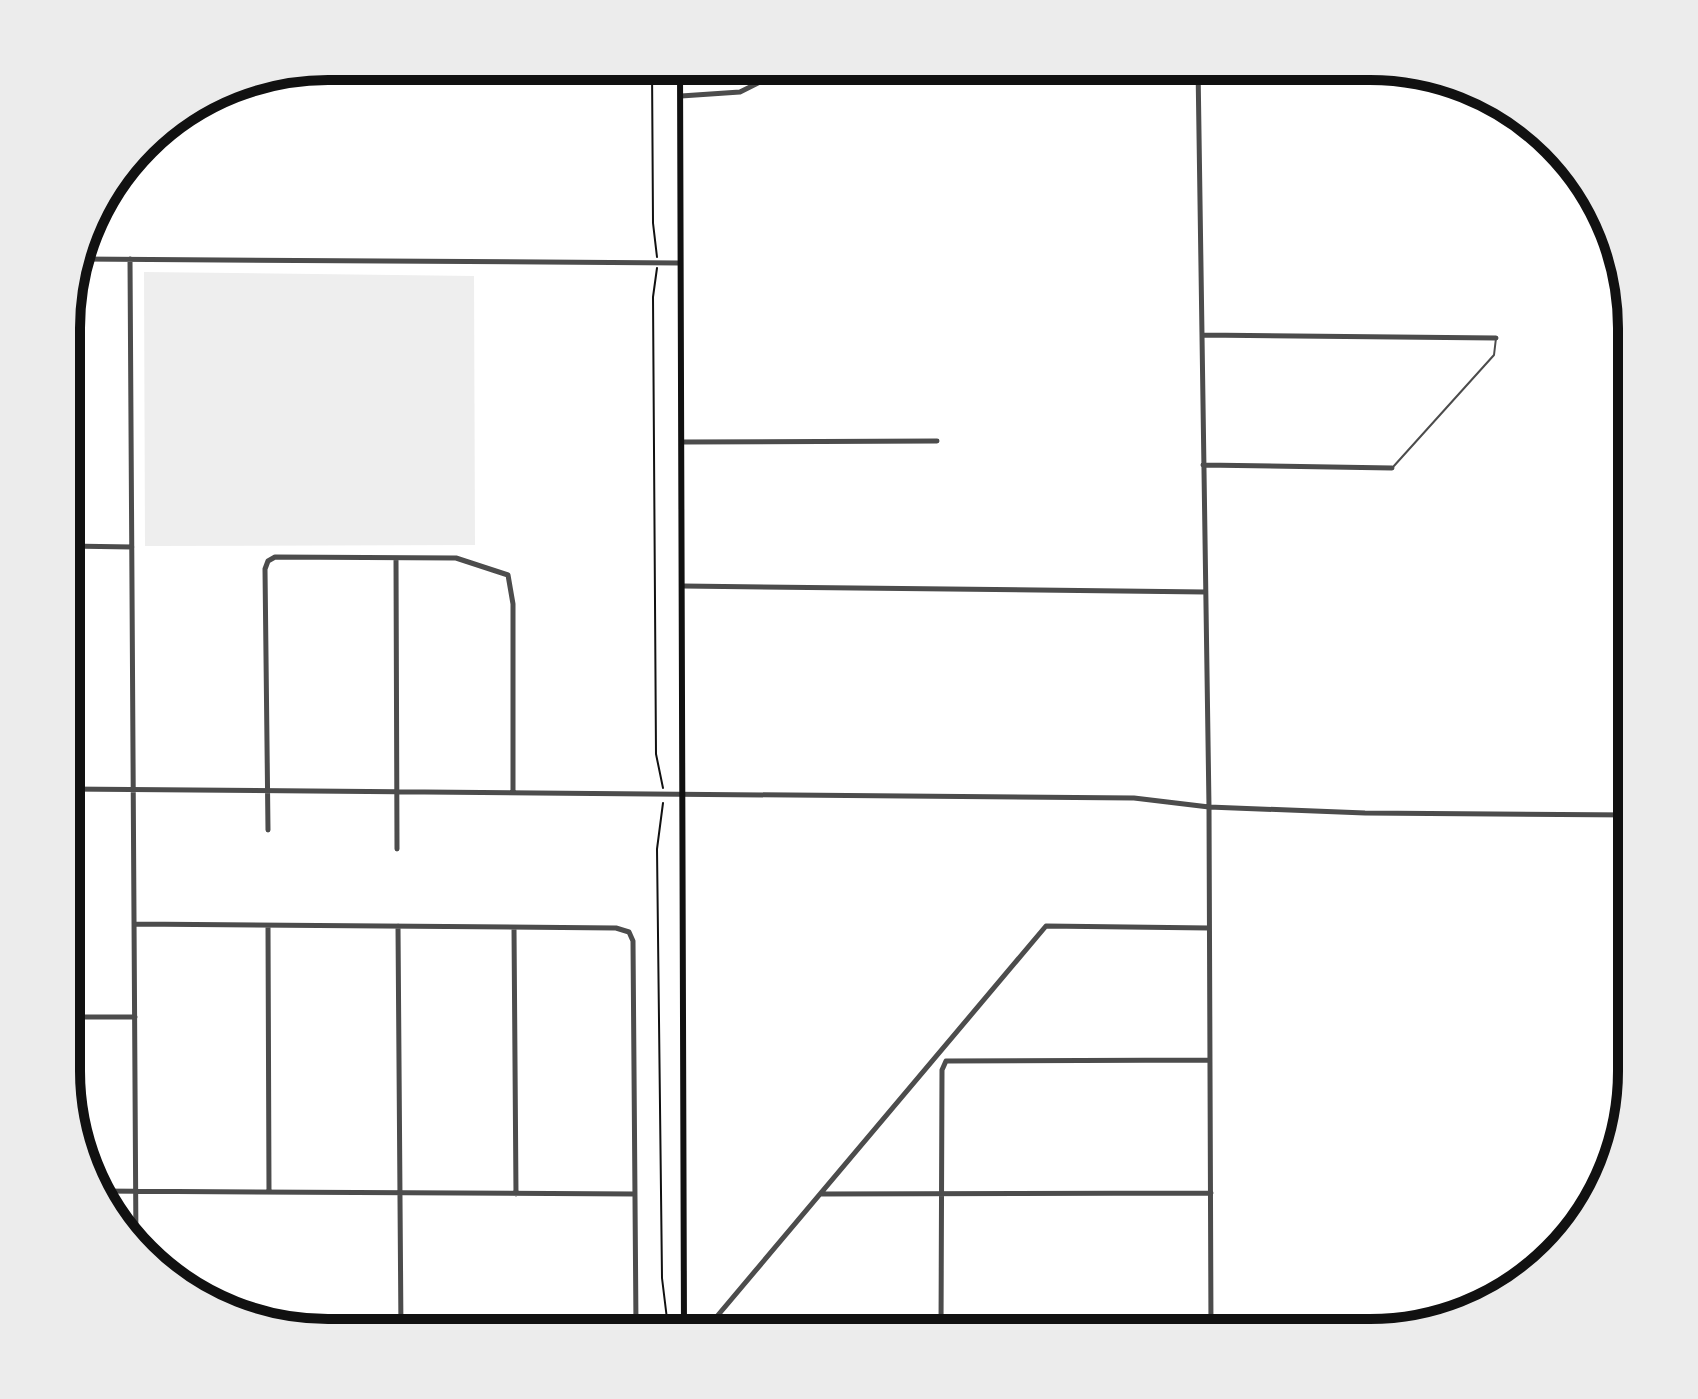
<svg xmlns="http://www.w3.org/2000/svg" width="1698" height="1399" viewBox="0 0 1698 1399" font-family="'DejaVu Sans',sans-serif">
	<style>
		.green { fill: #eee }
		.lines { fill: none; stroke-linecap: round; stroke-linejoin: round }
		.path { stroke: #111; stroke-width: 2 }
		.service { stroke: #4c4c4c; stroke-width: 2 }
		.minor { stroke: #4c4c4c; stroke-width: 5 }
		.secondary { stroke: #111; stroke-width: 6 }
		.rim { fill: none; stroke: #111; stroke-width: 10 }
	</style>
	<rect width="100%" height="100%" fill="#fff"/>
	<path class="green" d="M144 272 474 276 475 545 145 546Z"/>
	<g class="lines">
		<path class="path" d="M652 66 653 223 657 257
			M657 268 653 297 656 754 663 788
			M663 803 657 849 662 1278 667 1319"/>
		<path class="service" d="M1393 467 1494 355 1496 338"/>
		<path class="minor" d="M1198 66 1209 807 1211 1333
			M681 96 740 92 792 66
			M80 259 680 263
			M130 259 136 1247
			M1202 335 1496 338
			M683 442 937 441
			M1203 465 1392 468
			M68 546 132 547
			M396 558 397 849
			M683 586 1205 592
			M67 789 1134 798 1209 807 1365 813 1632 815
			M268 830 265 569 268 561 275 557 456 558 508 575 513 604V793
			M134 924 616 928 629 932 633 941 636 1327
			M268 926 269 1192
			M398 926 401 1333
			M514 928 516 1194
			M67 1017H135
			M96 1191 635 1194
			M821 1194 1211 1193
			M277 1324 707 1327 747 1324 1211 1328
			M708 1327 1046 926 1209 928
			M941 1333 942 1070 946 1061 1210 1060"/>
		<path class="secondary" d="M680 66 684 1333"/>
	</g>
	<path d="M0 0H1698V1399H0ZM328 80H1370A248 248 0 0 1 1618 328V1071A248 248 0 0 1 1370 1319H328A248 248 0 0 1 80 1071V328A248 248 0 0 1 328 80Z" fill="#ececec" fill-rule="evenodd"/>
	<path class="rim" d="M328 80H1370A248 248 0 0 1 1618 328V1071A248 248 0 0 1 1370 1319H328A248 248 0 0 1 80 1071V328A248 248 0 0 1 328 80Z"/>
</svg>
